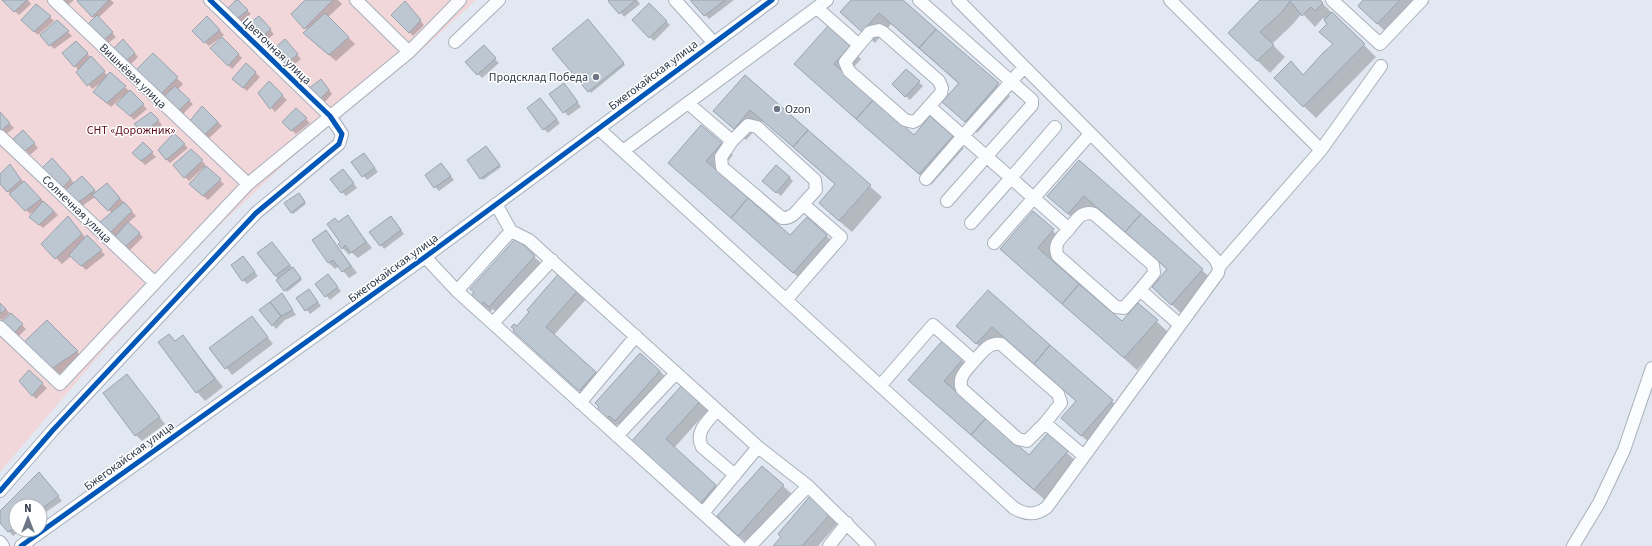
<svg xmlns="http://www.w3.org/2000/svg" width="1652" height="546" viewBox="0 0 1652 546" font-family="'Source Sans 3',sans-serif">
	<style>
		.green { fill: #f1d6da }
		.shadow { fill: #0003 }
		.building { fill: #bcc7d1; stroke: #99a4ae }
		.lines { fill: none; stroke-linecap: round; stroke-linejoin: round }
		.minor-casing { stroke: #a8b0bb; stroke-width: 14 }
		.minor { stroke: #fbfcfd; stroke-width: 12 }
		.cycleway-casing { stroke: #fff; stroke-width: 8 }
		.cycleway { stroke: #0057b8; stroke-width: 5 }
		.poi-dot { fill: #6d7684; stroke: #fff; stroke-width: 1.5 }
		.labels { text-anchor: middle; stroke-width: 3; stroke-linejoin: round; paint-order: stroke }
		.street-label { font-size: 12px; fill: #2e3949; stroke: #fff }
		.poi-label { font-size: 12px; fill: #2e3949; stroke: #fff; text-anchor: end }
		.park-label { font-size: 12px; fill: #5d0c1b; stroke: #fff }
	</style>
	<rect width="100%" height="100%" fill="#e2e8f1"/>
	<path class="green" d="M0 0H476L411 60 292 157 204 240 109 344 0 472Z"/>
	<path class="shadow" d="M3 0H28L31 4 19 15Z
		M62 0H74L67 6Z
		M80 0H111L114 3 98 18 116 37 107 44 88 26 95 19 79 1Z
		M237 0 251 14 239 24 226 11Z
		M306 0H338L342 4 328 17 355 44 336 61 311 40 308 31 292 14Z
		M611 0H637L640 4 624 17Z
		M691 0H734L709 19Z
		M852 0H902L1010 96 977 133 944 102 959 84 891 24 875 43 841 12Z
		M1261 0H1319L1376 57 1316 118 1275 78 1304 76 1334 45 1320 32 1329 24 1323 18 1315 27 1302 13 1293 24 1272 44 1285 57 1270 73 1229 33Z
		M1365 0H1416L1386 32 1367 14Z
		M649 5 670 25 654 41 633 20Z
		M409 7 424 25 413 36 392 15Z
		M50 17 54 21 38 35 22 20Z
		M57 21 72 36 54 49 41 35Z
		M211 21 224 35 209 46 193 31Z
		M262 21 274 34 262 44 248 32Z
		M589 22 625 65 591 93 553 49Z
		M222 38 242 58 232 69 211 48Z
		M127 44 138 57 129 66 114 50Z
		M289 45 301 59 287 70 270 54Z
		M80 46 108 76 111 73 147 109 134 120 118 104 123 98 122 97 111 107 98 96 104 81 92 89 75 66Z
		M484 47 499 63 482 78 467 62Z
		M849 47 861 59 846 76 914 136H952L964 148 931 185 795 64Z
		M153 55 183 84 177 90 193 104 182 115 142 79Z
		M246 64 260 77 247 91 237 83Z
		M906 70 923 86 910 100 893 84Z
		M745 76 882 197 852 232 832 215 836 185 763 121 746 140 727 123Z
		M269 83 287 100 275 112 259 93Z
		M325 84 332 94 324 103 309 89Z
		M568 89 581 107 568 116 551 94Z
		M540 99 560 123 548 133 544 129Z
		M202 107 222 126 207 140 203 136Z
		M296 110 310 123 296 134 283 122Z
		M0 113 14 128 6 134 0 128Z
		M155 117 162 125 149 136 139 128Z
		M27 135 38 148 30 155 15 139Z
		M174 135 188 148 170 163 166 159Z
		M721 143 733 155 718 173 790 237 826 235 838 247 806 284 669 163Z
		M143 144 156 157 145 165 137 157Z
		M488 149 501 167 483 180 481 178Z
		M191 150 206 165 205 166 224 184 208 200 194 188 204 169 203 168 189 181 185 177Z
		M364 154 378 172 367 180 353 163Z
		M1079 161 1214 281 1184 316 1153 287 1168 270 1096 207 1080 225 1048 196Z
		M56 163 75 184 82 177 97 193 111 188 136 216 128 223 143 237 129 251 101 223 112 213 95 197 82 206 65 192 42 169Z
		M441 164 454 180 439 191 435 187Z
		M10 165 24 183 58 215 43 228 30 217 34 211 30 214 0 183V176Z
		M347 174 357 188 346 196 342 192Z
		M789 177 793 181 781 196 768 185Z
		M300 196 306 204 293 214 291 212Z
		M1033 213 1065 242 1050 260 1122 323 1138 304 1169 333 1137 370 1001 249Z
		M348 217 372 248 358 258 351 252 349 255 339 244 341 242 339 223Z
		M68 218 86 238 87 236 105 255 86 270 71 256 62 264 42 244Z
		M395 221 404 234 384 249 381 245Z
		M326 231 357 273 349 278 339 266 335 269 329 263 313 240Z
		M516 240 543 265 498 314 493 309 490 312 480 304 475 292Z
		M274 245 302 280 287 292 275 275Z
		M243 257 258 276 247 284 243 280Z
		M562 273 588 297 554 335 604 381 588 399 522 339 515 329Z
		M328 275 341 291 330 300 317 284Z
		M988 291 1124 412 1094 447 1062 418 1077 402 1004 338 989 355 957 326Z
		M282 294 296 315 285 320 276 329 273 325Z
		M312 294 321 306 310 314 297 298Z
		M0 304 10 313 2 320 0 319Z
		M11 314 26 329 18 337 6 327Z
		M252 317 273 344 232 375 211 348Z
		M47 321 83 358 58 375 31 349Z
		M183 336 223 387 205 401 197 392 160 342H176Z
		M943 343 974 372 956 393 1029 457 1048 435 1079 464 1046 501 922 392Z
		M660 371 668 380 624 429 618 424 615 427 606 418Z
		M29 372 47 388 36 399 32 395Z
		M127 375 165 424 142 441 136 435Z
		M683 385 709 409 674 448 724 494 707 512 640 452Z
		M43 478 62 501 40 516V506H16V530H21L13 536 0 521V513Z
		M783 486 792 494 747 543 726 525Z
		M811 497 839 522 818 546H775Z"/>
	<path class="building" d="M2 0H27L14 12Z
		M78 0H109L92 17 77 1Z
		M236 0H238L248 10 234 21 225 11Z
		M305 0H333L304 29 291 14Z
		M610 0H636L619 14 608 1Z
		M690 0H725L704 16Z
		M851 0H903L936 29 919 48 879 13 862 32 840 12Z
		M1260 0H1320L1323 3 1315 11 1311 7 1302 16 1290 1 1282 12 1260 32 1274 45 1257 61 1228 33Z
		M1363 0H1400L1377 24 1358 6Z
		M405 1 421 20 409 33 391 15Z
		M649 3 667 21 649 38 632 20Z
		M36 4 51 16 34 32 21 20Z
		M1332 12 1365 44 1303 107 1274 78 1291 61 1303 75 1323 53 1333 44 1319 32 1327 24 1324 20Z
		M325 13 349 37 329 55 303 33Z
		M97 15 113 32 103 41 86 26Z
		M207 16 220 30 204 43 192 31Z
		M259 16 271 29 257 41 243 28Z
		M588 19 624 63 588 92 552 49Z
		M57 20 69 31 49 46 40 35Z
		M828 26 850 46 834 64 874 99 856 119 794 64Z
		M936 29 999 83 965 122 942 102 959 83 919 48Z
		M222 37 239 54 228 66 210 48Z
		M123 39 135 53 125 62 112 50Z
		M285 39 298 54 282 67 268 54Z
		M76 41 88 53 74 67 62 53Z
		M484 45 496 58 477 75 465 62Z
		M153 53 178 77 159 96 134 72Z
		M91 56 105 71 87 86 76 72Z
		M246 63 256 72 243 88 232 79Z
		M906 69 920 81 905 97 892 84Z
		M110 72 126 86 107 103 93 92Z
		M745 75 808 130 793 147 750 110 734 129 713 111Z
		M321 79 329 90 319 100 308 89Z
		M269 81 283 95 270 109 258 93Z
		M564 83 578 102 563 113 549 94Z
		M175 86 190 100 177 112 162 98Z
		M130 90 144 104 130 116 116 104Z
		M540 98 557 119 543 130 527 108Z
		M874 99 914 135 930 116 953 136 919 174 856 119Z
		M202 106 218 122 202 137 189 122Z
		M296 108 307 118 291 131 282 122Z
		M0 112 10 123 1 131 0 130Z
		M151 112 159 120 144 133 134 124Z
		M701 125 722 143 706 161 748 198 731 218 668 163Z
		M23 130 35 143 25 151 13 139Z
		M808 130 871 185 839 221 819 203 835 184 793 147Z
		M174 133 185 144 166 160 158 150Z
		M143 142 153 152 141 161 132 153Z
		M486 146 500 165 480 179 467 160Z
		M191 149 203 160 184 178 173 165Z
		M364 153 375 168 362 177 351 162Z
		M52 158 71 179 61 189 41 169Z
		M1079 160 1141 214 1125 232 1084 196 1068 214 1047 196Z
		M441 163 451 176 434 188 425 175Z
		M10 164 21 180 7 192 0 184V174Z
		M776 165 790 177 776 193 762 181Z
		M206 166 221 179 203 196 189 184Z
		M343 169 354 183 341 193 330 179Z
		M82 176 95 190 77 203 65 190Z
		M24 181 41 199 25 211 9 194Z
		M107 183 120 198 108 211 92 195Z
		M299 193 305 202 291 213 284 203Z
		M748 198 790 235 807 217 827 235 793 273 731 218Z
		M43 201 54 211 39 225 29 217Z
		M124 202 132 211 110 233 100 222Z
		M1033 211 1054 229 1038 248 1079 284 1062 304 1000 249Z
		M1141 214 1203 269 1171 305 1152 287 1167 269 1125 232Z
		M348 215 366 242 351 253 345 245 342 249 338 244 340 242 327 224 335 218 338 222Z
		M68 216 82 234 55 259 41 244Z
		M391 216 401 230 380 246 369 232Z
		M128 222 140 233 124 248 113 239Z
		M326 230 351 266 342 272 333 260 328 263 312 240Z
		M87 235 102 250 81 266 69 255Z
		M516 238 535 256 489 307 484 302 481 305 471 296 474 292 470 289Z
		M272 242 290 265 275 276 257 253Z
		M243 256 255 272 242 281 231 265Z
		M293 267 301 278 284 291 276 280Z
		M561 271 580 288 546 327 596 372 579 391 513 331 514 329 511 327 514 324 517 326 529 312 527 310Z
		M328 274 338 287 325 297 315 284Z
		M1079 284 1122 321 1138 303 1158 320 1124 358 1062 304Z
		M309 289 318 302 305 311 296 298Z
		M988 290 1050 345 1034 364 992 327 976 344 956 326Z
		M282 293 293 310 281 316 270 302Z
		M270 302 281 316 272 326 259 310Z
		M0 303 6 309 0 314Z
		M11 313 23 324 13 334 0 323Z
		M252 316 268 337 225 369 209 348Z
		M47 320 78 351 51 369 23 343Z
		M169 334 175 341 183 335 215 379 196 393 158 342Z
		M942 341 963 359 944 381 986 418 971 435 908 380Z
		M1050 345 1113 400 1081 436 1061 418 1076 401 1034 364Z
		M640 353 660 371 615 421 609 416 606 419 596 410 599 407 595 403Z
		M29 370 43 383 32 396 19 381Z
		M127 374 160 417 135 436 103 393Z
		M683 384 701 400 666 439 716 485 699 505 630 443Z
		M986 418 1029 455 1048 433 1068 451 1034 490 971 435Z
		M762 466 784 485 738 536 717 516Z
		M39 472 59 496 40 510V506H16V527L8 532 0 523V511Z
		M811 495 831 513 802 546H773L781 537 778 534Z"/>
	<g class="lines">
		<defs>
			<path id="minor" d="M54 0 248 184
				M356 0 409 52
				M675 0 713 42
				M919 0 1032 100V105L947 201
				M1170 0 1321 150 1219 267
				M1332 0 1380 44 1422 0
				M817 8 859 45 870 32 879 30 883 32 939 81 942 88 941 93 917 120 913 122 905 120 849 71 845 62 859 45
				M455 42 499 0
				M689 104 732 141 748 125 757 127 815 180 816 190 803 204 841 237 786 300
				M929 106 963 136 1024 67
				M599 129 1014 508C1026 515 1036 516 1047 507L1218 273 1219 267 1215 259 958 0
				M0 136 155 283
				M732 141 721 157 722 167 782 218C792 219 797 211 803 204
				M1321 150 1381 66
				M623 151 827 0
				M926 179 963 136 1011 178 1055 127
				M496 204 511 231
				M971 223 1011 178 1069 229C1076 220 1082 210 1094 214L1153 265 1154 273 1140 290 1180 325
				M1069 229C1062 237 1052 244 1058 256L1116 307 1124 308 1140 290
				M994 243 1090 134
				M425 257 457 291 739 546
				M457 291 511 231 529 240 758 447 808 486 869 546
				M493 323 552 260
				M0 327 60 384 248 184 409 52 460 0
				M974 361C967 370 957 377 962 389L1018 439 1027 441 1045 423
				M880 386 933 325 974 361C983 352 988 342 1001 344L1058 394 1061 403 1045 423 1084 456
				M580 403 636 336
				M717 410C708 421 694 432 702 447L735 475
				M617 436 676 373
				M0 491 53 430 256 213 339 144 342 134 330 116 210 0
				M703 513 758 447
				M0 542 3 546
				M21 546 425 257 772 0
				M750 546 808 486
				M829 546 847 523
				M1573 546 1599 503 1624 450 1652 368"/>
		</defs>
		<use href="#minor" class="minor-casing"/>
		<use href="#minor" class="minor"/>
		<defs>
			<path id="cycleway" d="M0 491 53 430 256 213 339 144 342 134 330 116 210 0
				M21 546 425 257 772 0"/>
		</defs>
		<use href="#cycleway" class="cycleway-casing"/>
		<use href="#cycleway" class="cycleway"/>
	</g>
	<g class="poi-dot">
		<circle cx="596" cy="77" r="4"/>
		<circle cx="777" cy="109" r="4"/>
	</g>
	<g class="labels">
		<g class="street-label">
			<text transform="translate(277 51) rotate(44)" y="4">Цветочная улица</text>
			<text transform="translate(653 75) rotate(-37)" y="4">Бжегокайская улица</text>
			<text transform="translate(133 76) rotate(44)" y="4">Вишнёвая улица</text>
			<text transform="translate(77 209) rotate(44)" y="4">Солнечная улица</text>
			<text transform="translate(393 268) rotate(-36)" y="4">Бжегокайская улица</text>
			<text transform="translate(129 456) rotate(-36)" y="4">Бжегокайская улица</text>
		</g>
		<g class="poi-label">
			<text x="588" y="81">Продсклад Победа</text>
			<text x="785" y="113" text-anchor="start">Ozon</text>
		</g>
		<g class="park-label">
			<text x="131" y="134">СНТ «Дорожник»</text>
		</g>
	</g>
	<g transform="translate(28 518)"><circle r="19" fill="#ffffff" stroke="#abb0b6"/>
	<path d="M0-3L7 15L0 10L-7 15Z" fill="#6d7684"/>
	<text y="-6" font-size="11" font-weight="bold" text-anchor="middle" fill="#2e3949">N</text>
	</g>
</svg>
